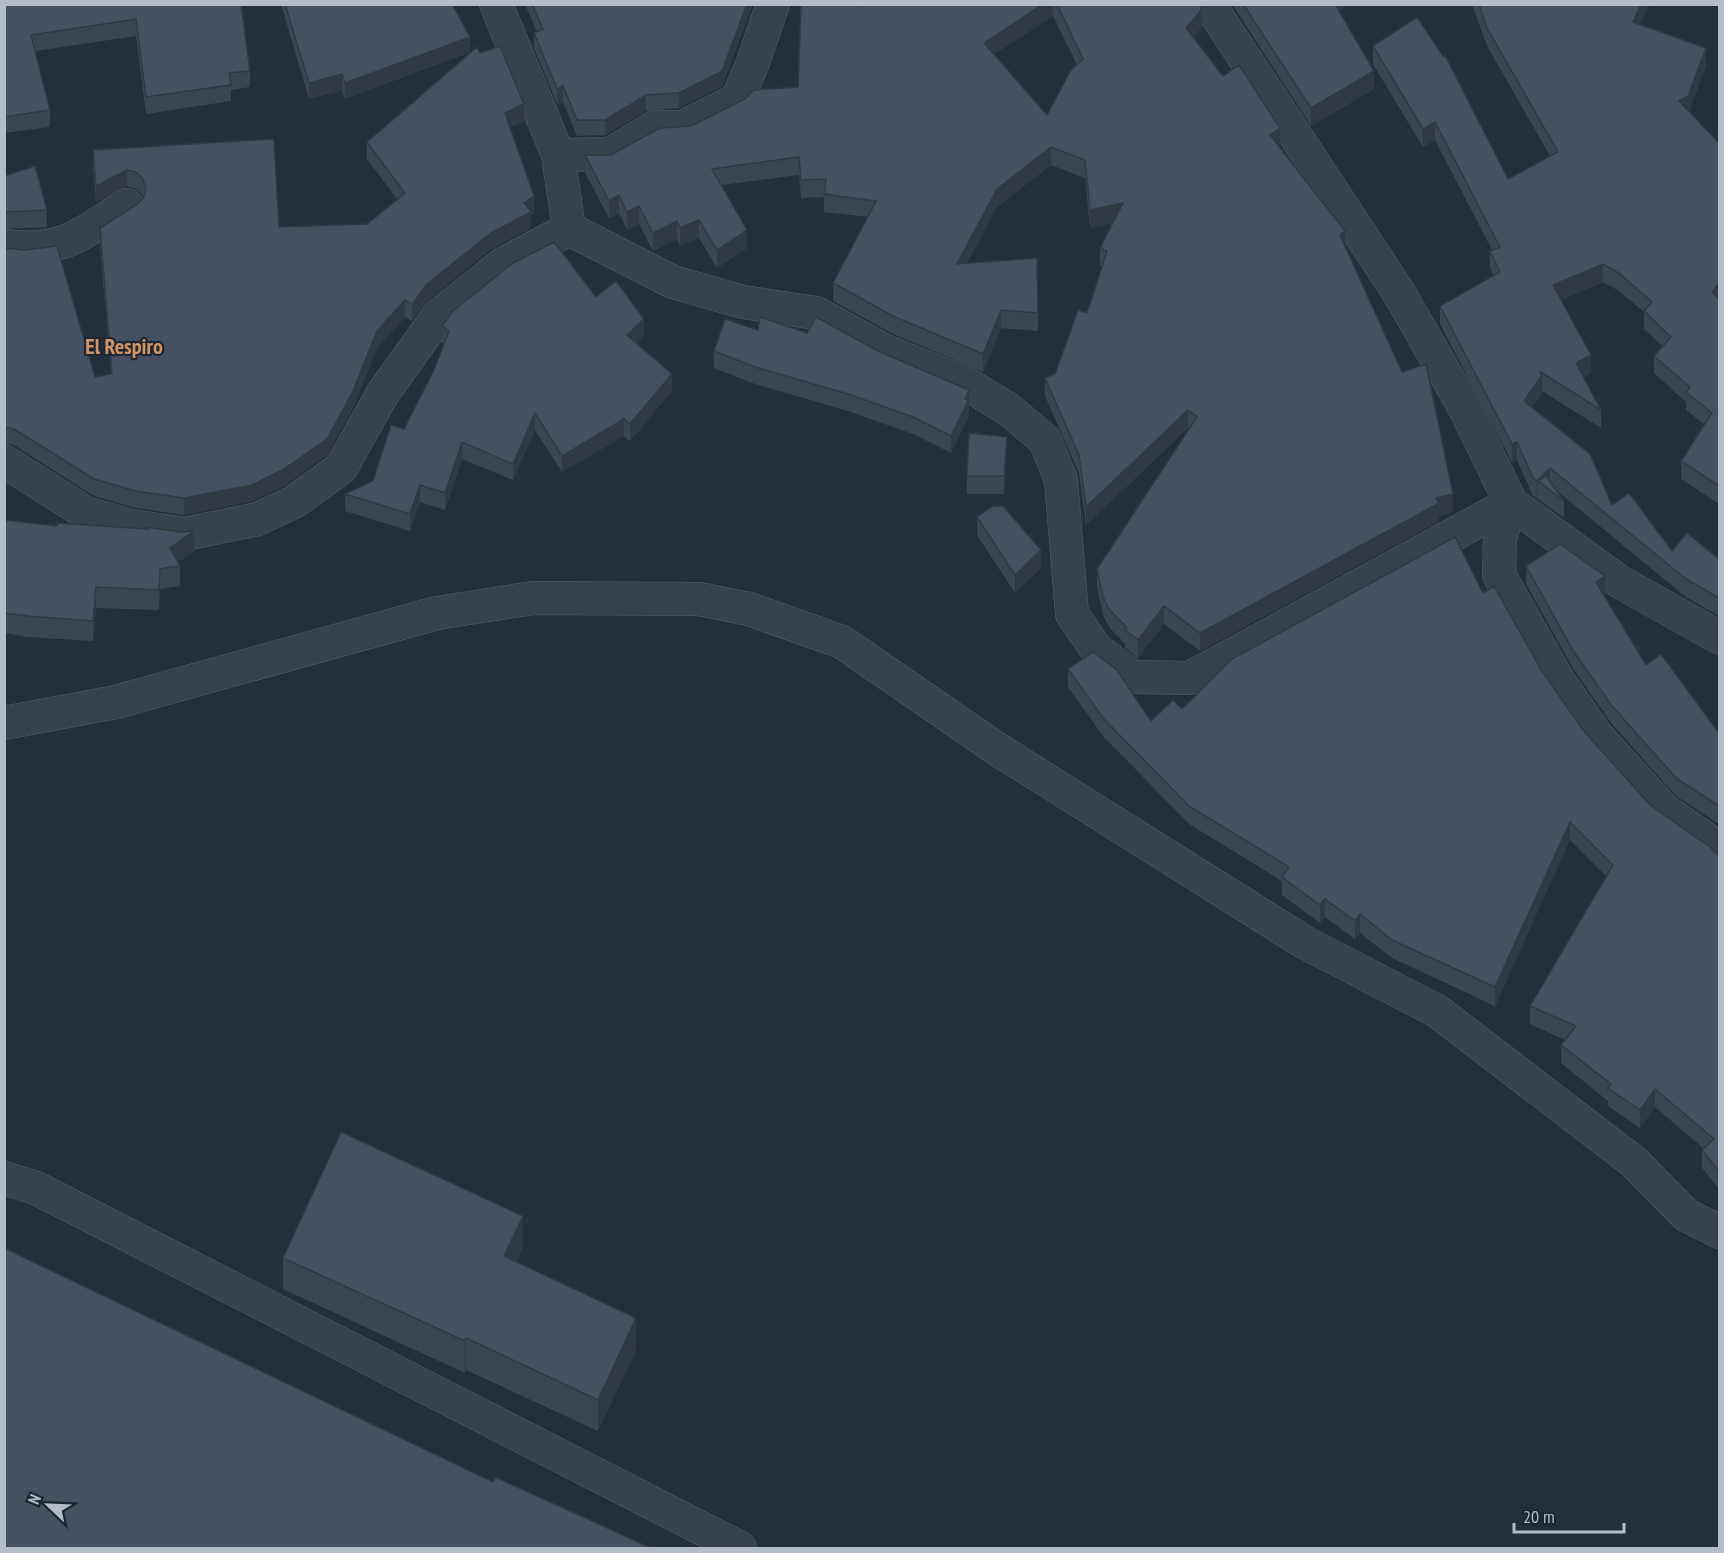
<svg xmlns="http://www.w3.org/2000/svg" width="1724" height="1553" viewBox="0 0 1724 1553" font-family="'PT Sans Narrow',sans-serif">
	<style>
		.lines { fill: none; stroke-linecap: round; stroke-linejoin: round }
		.minor-casing { stroke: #565f6c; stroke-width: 34 }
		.minor { stroke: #38414e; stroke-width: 33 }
		.wall { fill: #3b4654; fill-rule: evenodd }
		.shaded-wall { fill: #303945 }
		.building { fill: #455162; stroke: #303945; stroke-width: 1.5 }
		.labels { text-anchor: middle; stroke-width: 4.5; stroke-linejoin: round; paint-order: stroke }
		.district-label { font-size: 22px; font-weight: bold; fill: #d59563; stroke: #1d2633 }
	</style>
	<rect width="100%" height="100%" fill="#242f3e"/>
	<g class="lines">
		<defs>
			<path id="minor" d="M496 4 558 155 569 229
				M1209 4 1399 293 1466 410 1511 503 1500 538 1499 575 1558 680 1597 736 1664 810 1720 849
				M558 155 610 154 655 127H683L737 100 752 65 773 4
				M4 246C64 253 79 235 127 205
				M4 461 86 513 132 526 185 534 258 519 294 502 341 468 383 393 439 315 503 264 569 229 673 282 743 302 816 313 885 351 967 384 1008 409 1045 440 1061 480 1072 614 1096 649 1133 677 1190 678 1511 503 1620 582 1720 638
				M4 723 116 702 437 613 533 598 699 599 749 609 842 642 997 749 1304 942 1437 1011 1634 1162 1686 1215 1720 1232
				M4 1178 36 1188 740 1548"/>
		</defs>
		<use href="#minor" class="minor-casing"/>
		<use href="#minor" class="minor"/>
	</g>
	<path class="wall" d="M4 4H241L250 71V87L231 90V101L146 114 136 36 35 51 50 110V127L4 133Z
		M281 4H452L470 52 345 99 342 90 309 99Z
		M525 4H752V7L722 86 679 108 646 111 605 135 577 136 563 102 557 104 534 48V33L537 32Z
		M860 4V5L873 4H1199L1202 27 1193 37 1223 76 1280 146 1279 147 1345 247 1453 512 1439 516V521L1200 651 1164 624 1138 658 1125 648V644L1109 627 1103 615 1097 587V569L1189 429 1188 428 1086 525 1079 473 1045 396V378L1055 374 1087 313 1102 267 1100 266V248L1112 223 1090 228 1085 178 1051 165 997 207 967 263 1038 313V331L1001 328 983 372 893 334 833 301V283L868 217 824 212V197L801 198 799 175 722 185 747 248 717 268 699 238 680 246 677 239 653 251 639 224 627 230 619 213 609 218 585 173V155H611L798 87ZM1053 16 1077 65 1047 115 994 54Z
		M1232 4H1346L1339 11 1374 89 1311 126Z
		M1472 4H1649L1640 24 1706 66 1689 111 1719 143V504L1681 479V461L1705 425 1686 410V402L1654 373V356L1663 347 1644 329V312L1619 291 1603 282 1561 300 1591 373 1583 377 1601 410V428L1542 391V393L1532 408 1612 505 1672 551 1719 559V616L1686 597 1557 491 1564 501V518L1538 499V498H1537L1533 496 1517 460 1512 462 1440 324V306L1494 276 1490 268V251L1492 250 1435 140 1423 147 1373 64V46L1508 179 1550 156 1487 46Z
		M524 121 510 127 534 213 531 215V228L491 249 427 301 412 321 405 317 377 348 353 408 327 455 284 486 252 501 184 515 136 508 94 496 14 445 4 443V248L95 377 111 374 100 245V228L138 204 143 197 142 194 136 189 127 186 96 202 93 167V150L279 227 367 224 397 199 367 159V142Z
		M4 176 47 210V227L4 229Z
		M596 297 644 335 636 343 672 391 630 441 624 436 562 472 535 430 513 480 462 459 445 510 420 502 410 531 345 511V494L373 481 404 429 434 370 444 344 442 343V326Z
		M758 330 969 407 968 418 951 453 913 434 848 411 755 384 714 368V351Z
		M1007 454 1004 494H967V476Z
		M977 517 1041 568 1015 593 977 535Z
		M4 520 57 526 145 529V527L194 551 178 562 180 566V586L160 589 159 610 96 608 93 641 28 637 4 633Z
		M1526 566 1605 594 1604 595 1646 665 1719 733V824L1676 796 1612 724 1574 670 1526 584Z
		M1483 593 1542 671 1583 730 1650 805 1719 856V1189L1702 1168V1150L1703 1148 1655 1107 1640 1128 1608 1106V1101L1561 1063V1045L1565 1040 1530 1024V1006L1606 876 1570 840 1495 1006 1392 958 1360 933 1355 939 1325 917 1320 923 1282 895V881L1189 824 1103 736 1068 687V669L1151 721Z
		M523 1247 516 1262 636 1350 598 1431 466 1370 465 1373 283 1289V1258Z"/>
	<path class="shaded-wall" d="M747 4H752V7L722 86 679 108V93Z
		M1043 4H1053V16L984 61V43Z
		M1333 4H1346L1333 18Z
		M1641 4H1649L1633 40V22Z
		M1202 9V27L1186 46V28Z
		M470 37V52L345 99V83Z
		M1706 48V66L1688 113 1679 101Z
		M1374 71V89L1311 126V108Z
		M342 74V90L309 99V83Z
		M563 86V102L557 104V89Z
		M646 95V111L605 135V120Z
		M524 104V121L505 130V113Z
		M1435 122V140L1423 147V129Z
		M1280 128V146L1270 153V135Z
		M1051 147V165L997 207 957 282V264L997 189Z
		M127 170V186L96 202V186Z
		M619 195V213L609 218V201Z
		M534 196V213L531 215V228L491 249 427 301 412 321V305L427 284 524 203Z
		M1123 203V221L1090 228V210Z
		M639 206V224L627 230V212Z
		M699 220V238L680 246V228Z
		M677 221V239L653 251V233Z
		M747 230V248L717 268V250Z
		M1345 231V249L1340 235Z
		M1603 264V282L1553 303V285Z
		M1719 283V301L1712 292Z
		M405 300V317L377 348 353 408 327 455 284 486 252 501 184 515V498L377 331Z
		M1001 310V328L983 372V354Z
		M644 319V335L627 352V335Z
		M1591 355V373L1576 381V363Z
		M672 374V391L630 441V424Z
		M1542 375V393L1524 419V401Z
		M969 390 968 418 951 453V436Z
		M1188 410V428L1086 525V507Z
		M535 413V430L513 480V464Z
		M624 419V436L562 472V456Z
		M1007 437V454L1004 494V476Z
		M462 442V459L445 510V493Z
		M1517 442V460L1512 462V444Z
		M1550 468V485L1538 481V498H1537V481Z
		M420 485V502L410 531V514Z
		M1453 494V512L1439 516V521L1200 651V633L1436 498Z
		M194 531V551L171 567 170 548Z
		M1041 550V568L1015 593V575Z
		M1605 576V594L1596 600V582Z
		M96 587V608L93 641V621Z
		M1164 606V624L1138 658V640Z
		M1570 822V840L1495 1006V987Z
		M1325 899V917L1320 923V905Z
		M1360 914V933L1355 939V921Z
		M1655 1089V1107L1640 1128V1110Z
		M523 1216V1247L504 1288V1256Z
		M636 1318V1350L598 1431V1400Z
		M466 1338V1370L465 1373V1341Z"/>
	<path class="building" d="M4 4H241L250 71 229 73 231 85 146 97 136 19 31 35 50 110 4 117Z
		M285 4H452L470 37 345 83 342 74 309 83Z
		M532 4H747L722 71 679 93 646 95 605 120H577L563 86 557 89 534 33 543 29Z
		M801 4H860V6L873 4H1043L984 43 1047 115 1071 70 1083 59 1057 4H1199L1202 9 1186 28 1223 76 1239 65 1280 128 1270 135 1345 231 1340 235 1402 372 1426 364 1453 494 1436 498 1439 503 1200 633 1164 606 1138 640 1125 630 1127 628 1109 609 1103 597 1097 569 1197 417 1188 410 1086 507 1079 455 1045 378 1055 374 1078 310 1087 313 1107 251 1100 248 1123 203 1090 210 1085 160 1051 147 997 189 957 264 1037 258 1038 313 1001 310 983 354 893 316 833 283 876 201 824 194 826 179 801 180 799 157 712 169 747 230 717 250 699 220 680 228 677 221 653 233 639 206 627 212 619 195 609 201 585 155H611L660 128 691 126 745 99 754 90 798 87Z
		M1243 4H1335L1374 71 1311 108Z
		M1479 4H1641L1633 22 1706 48 1688 96 1679 101 1719 143V283L1712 292 1719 299V486L1681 461 1712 413 1686 392 1690 387 1654 356 1671 337 1644 311 1652 302 1619 273 1603 264 1553 285 1591 355 1576 363 1601 410 1539 371 1542 375 1524 401 1590 454 1612 505 1629 493 1672 551 1687 533 1719 559V598L1686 579 1550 468 1537 481 1533 478 1517 442 1512 444 1440 306 1500 272 1490 251 1500 247 1435 122 1423 129 1373 46 1417 17 1443 56 1445 55 1508 179 1558 152 1487 28Z
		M500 46 524 104 505 113 534 196 524 203 531 212 491 233 427 284 412 305 405 300 377 331 353 391 327 439 284 469 252 485 184 498 136 491 94 479 14 429 4 427V248L25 250 57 246 95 377 112 374 100 228 138 204 144 197 146 188 142 178 136 172 127 170 96 186 93 150 274 139 279 227 367 224 405 193 367 142 477 47 480 53Z
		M35 166 47 210 4 212V176Z
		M554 242 596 297 616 281 644 319 627 335 672 374 630 424 624 419 562 456 535 413 513 464 462 442 445 493 420 485 410 514 345 494 373 481 391 425 404 429 434 370 449 331 442 326 453 311 513 263Z
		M760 317 807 333 816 317 878 351 969 390 965 399 968 401 951 436 913 417 848 394 755 367 714 351 725 319 758 330Z
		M969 433 1007 437 1004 476H967Z
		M1546 476 1564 501 1538 481Z
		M993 506H1003L1041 550 1015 575 977 517Z
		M4 520 57 526V523L148 529 145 527 182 532 194 531 170 548 180 566 160 569 159 590 96 587 93 621 28 616 4 613Z
		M1455 537 1483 593 1494 586 1542 671 1583 730 1650 805 1710 847 1719 856V1171L1702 1150 1714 1139 1655 1089 1640 1110 1608 1088 1611 1084 1561 1045 1576 1026 1530 1006 1613 865 1570 822 1495 987 1392 940 1360 914 1355 921 1325 899 1320 905 1282 877 1289 867 1189 806 1103 718 1068 669 1093 652 1116 669 1151 721 1173 700 1182 709 1232 659Z
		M1560 544 1605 576 1596 582 1646 665 1661 654 1719 733V806L1676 778 1612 706 1574 652 1526 566Z
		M341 1132 523 1216 504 1256 636 1318 598 1400 466 1338 465 1341 283 1258Z
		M4 1248 493 1482 495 1477 592 1521 651 1548H4Z"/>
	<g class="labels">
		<g class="district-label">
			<text x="124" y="354">El Respiro</text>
		</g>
	</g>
	<rect width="1724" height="1553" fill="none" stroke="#b4bcc9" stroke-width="12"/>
	<g transform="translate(48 1505) rotate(293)" stroke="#1d2633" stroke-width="4.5" paint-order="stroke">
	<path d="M0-4.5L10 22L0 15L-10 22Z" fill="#b4bcc9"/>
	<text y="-9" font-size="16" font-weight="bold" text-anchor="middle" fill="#b4bcc9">N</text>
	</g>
	<path d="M1514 1523v9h110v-9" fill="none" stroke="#b4bcc9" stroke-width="3"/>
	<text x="1523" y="1523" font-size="18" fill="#b4bcc9" stroke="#1d2633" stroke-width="4.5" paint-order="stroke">20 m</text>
</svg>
